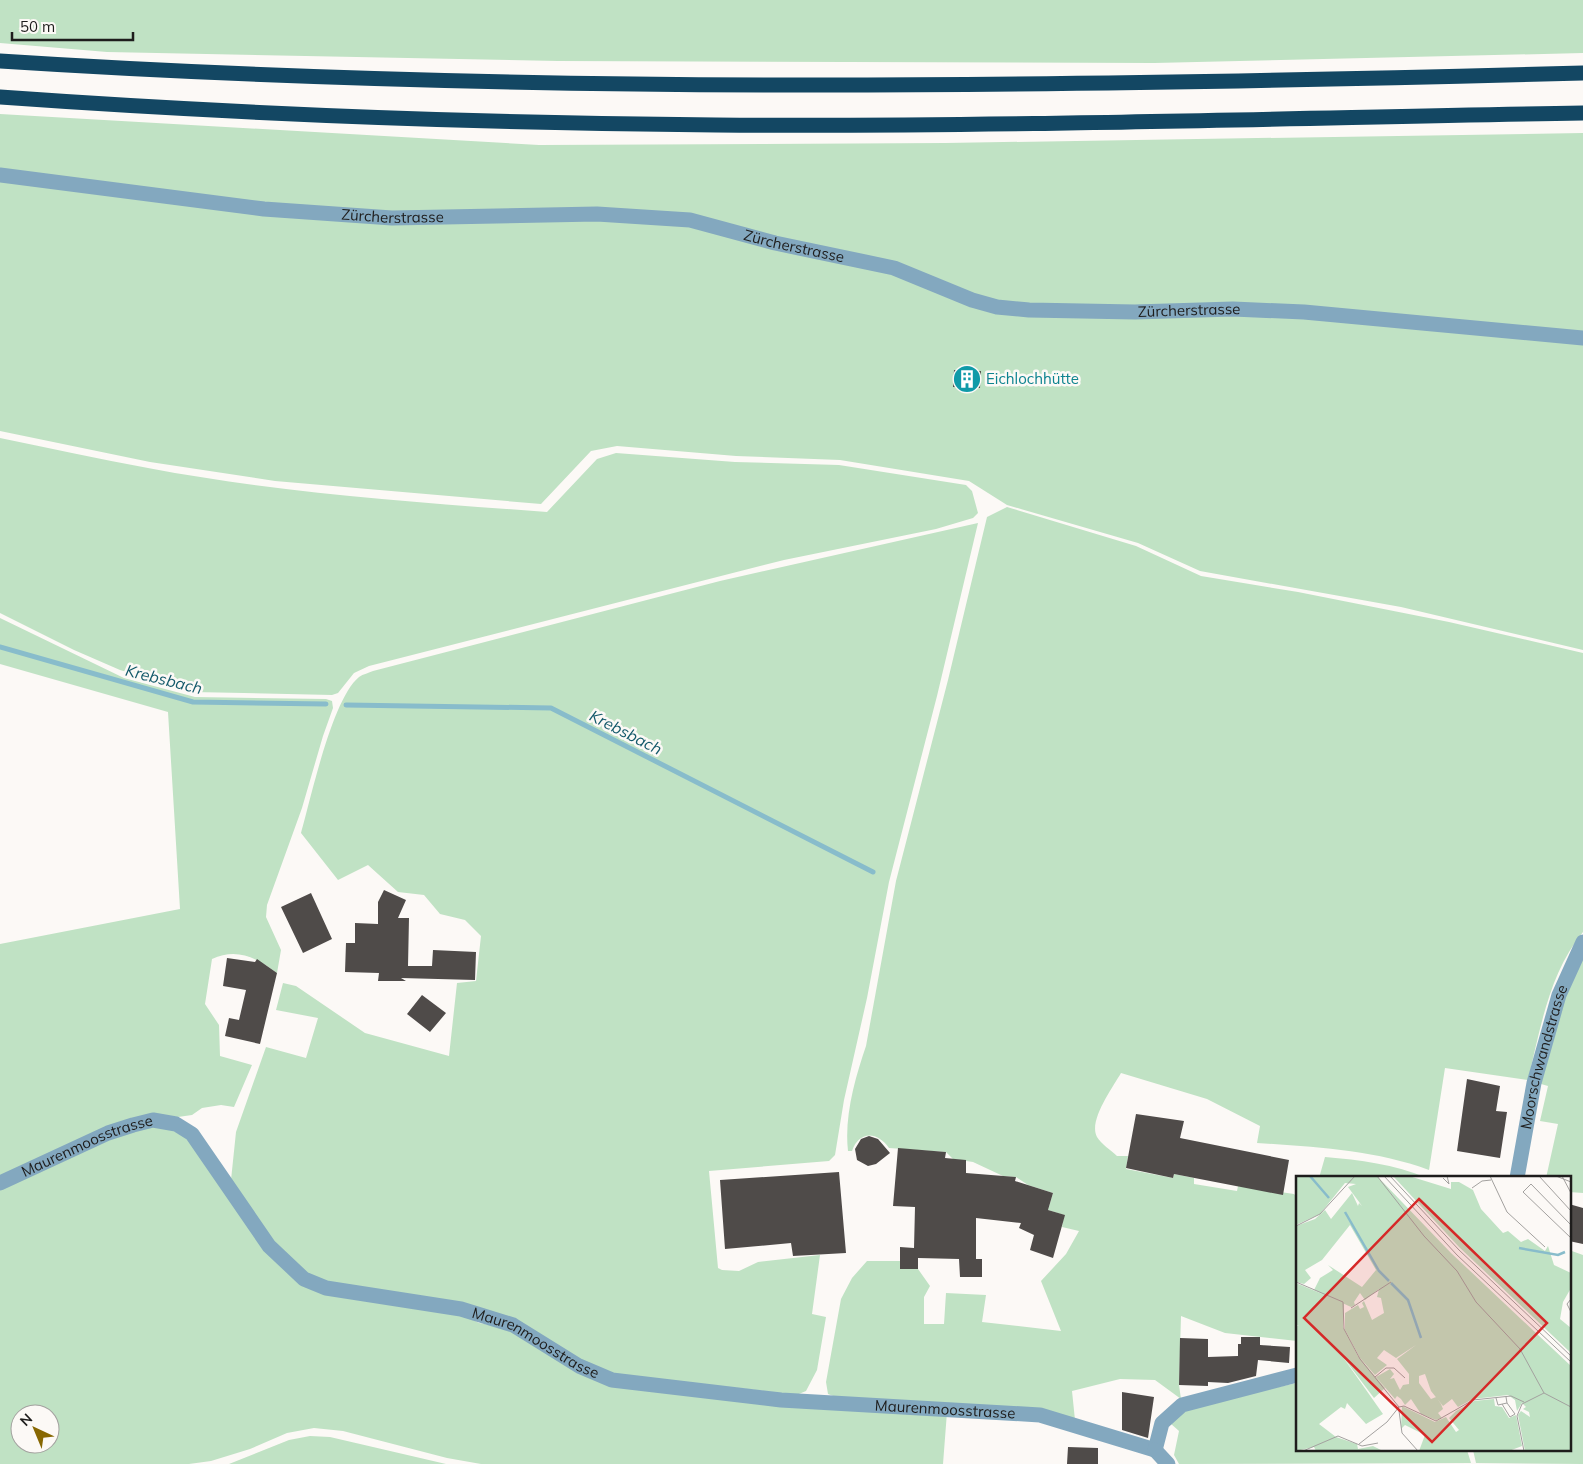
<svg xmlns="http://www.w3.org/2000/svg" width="1583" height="1464" viewBox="0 0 1583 1464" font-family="Mulish,sans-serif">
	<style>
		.green { fill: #c0e2c4; fill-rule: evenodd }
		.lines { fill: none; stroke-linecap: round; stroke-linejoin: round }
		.stream { stroke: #88bccb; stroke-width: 5 }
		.building { fill: #4f4b49 }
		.minor { stroke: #83a8bf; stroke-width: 15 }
		.highway { stroke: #134763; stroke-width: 15 }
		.labels { text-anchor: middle; stroke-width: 5; stroke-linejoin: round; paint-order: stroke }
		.street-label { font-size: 15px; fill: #1e1d1c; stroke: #fcf9f6 }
		.culture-label { font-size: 15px; fill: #0d838f; stroke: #fcf9f6; text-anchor: start }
		.water-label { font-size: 16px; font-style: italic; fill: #13596a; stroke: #fcf9f6 }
		.inset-river { fill: none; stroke: #88bccb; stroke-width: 2.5 }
		.inset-road { fill: none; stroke: #a3a19f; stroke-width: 1 }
		.view { fill: #d62828; fill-opacity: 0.15; stroke: #d62828; stroke-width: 2.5 }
		.inset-edge { fill: none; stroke: #1e1d1c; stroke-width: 2.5 }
	</style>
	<rect width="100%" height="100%" fill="#fcf9f6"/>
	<path class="green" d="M0 0H1583V53L1154 63 558 61 107 52 0 43Z
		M0 114 539 145 945 143 1583 133V650L1401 607 1200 571 1138 543 1007 505 969 481 840 460 736 456 617 446 591 451 541 504 275 481 150 462 0 431Z
		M0 438C50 448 99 459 148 468 280 493 414 502 547 512L597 459 616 453 735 462 839 465 966 485 972 491 978 513 973 518 936 529 784 560 369 666 354 673 338 693 332 695 193 692 120 670 74 650 0 613Z
		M1007 507 1136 546 1201 576 1298 592 1449 622 1583 653V932C1549 973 1540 1030 1528 1080L1445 1068 1429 1170C1374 1150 1316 1147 1257 1143L1260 1126 1207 1099 1121 1073C1113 1087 1088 1121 1097 1137 1101 1144 1111 1150 1117 1156H1128L1126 1169 1173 1178 1174 1174 1194 1178V1184L1237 1191 1238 1186 1294 1194 1297 1197V1341L1225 1333 1181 1316 1179 1385 1181 1399 1155 1380 1120 1379 1072 1391 1075 1420 836 1397 828 1394 826 1382 841 1299 852 1278 867 1261H900V1269H918L930 1286 924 1297V1324H944L946 1293 986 1295 982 1322 1061 1331 1041 1281 1066 1254 1079 1231 1062 1227 1064 1215 1048 1210 1053 1193 1028 1185 1016 1177 1003 1176 973 1162 953 1159 946 1152 889 1148C877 1131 859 1131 852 1151H848C844 1117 855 1078 866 1046L896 881 948 680 987 517Z
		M978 523 937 696 889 882 867 998 844 1100 835 1155 829 1161 709 1171 718 1268 722 1270 739 1271 758 1262 820 1255 812 1314 826 1317 817 1370 806 1391 794 1396 603 1373 535 1333 314 1279 279 1252 231 1180 236 1132 266 1047 306 1058 318 1018 276 1010 283 983 296 986 365 1033 449 1056 457 983 476 981 481 936 465 920 440 914 424 895 398 892 368 865 338 880 301 833C311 798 332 699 359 677 363 674 369 673 373 671L720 581Z
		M0 618 124 678 195 697 326 699 332 701 333 708 323 736 302 808 267 905 266 917 281 950 277 973C257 958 237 947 212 959L205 1004 219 1025 220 1056 252 1065 234 1107 221 1105 202 1108 192 1115 178 1117 153 1115 0 1177V944L180 909 168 712 0 664Z
		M1583 958V1193L1569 1192V1178H1546L1558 1124 1540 1121 1548 1086 1541 1084 1566 994Z
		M133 1127H166L185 1136 290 1275 462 1314 479 1323 512 1329 579 1370 947 1412 943 1464H481L447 1458 343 1431 314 1428 287 1433 250 1449 211 1461 189 1464H0V1187ZM20 1414H50V1444H20Z
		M1325 1157C1360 1160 1394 1164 1427 1178H1319Z
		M1569 1250 1583 1255V1464L1476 1463 1473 1450H1569Z
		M1297 1383V1450H1467L1471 1463 1179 1464 1174 1455 1179 1431 1170 1423 1181 1412 1237 1396Z
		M310 1436 330 1437 446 1464H229L289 1440Z"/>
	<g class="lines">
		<path class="stream" d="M0 647 193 702 326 704
			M346 705 551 708 873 872"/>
	</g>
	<path class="building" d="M954 370 981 371 980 388 953 387Z
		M384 890 406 900 398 918H409L408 966H432L433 950 476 952 475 980 401 978 406 981H378L379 973 345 972 346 943H355V923L378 924V902Z
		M311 893 332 939 303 953 281 907Z
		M227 958 255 962 257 959 277 973 260 1044 225 1036 229 1018 239 1020 246 990 223 986Z
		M422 995 446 1013 430 1032 407 1014Z
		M1467 1079 1500 1086 1496 1111 1507 1112 1500 1158 1457 1151Z
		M1136 1114 1184 1121 1180 1138 1289 1160 1283 1195 1174 1174 1173 1178 1126 1168Z
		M869 1136 878 1139 890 1153 876 1164 868 1166 857 1160 855 1149 861 1139Z
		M898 1148 946 1152 945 1158 966 1160V1173L1016 1177 1015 1181 1053 1193 1048 1210 1065 1215 1053 1258 1030 1250 1034 1235 1019 1228 1021 1223 976 1218V1259H982V1277H960L959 1259 918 1258V1269H900V1247L914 1248 915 1207 893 1206Z
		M839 1172 846 1253 793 1256 791 1243 725 1249 720 1180Z
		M1569 1204 1583 1208V1244L1569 1241Z
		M1241 1337H1260V1345L1290 1347 1289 1363 1258 1360 1256 1376 1228 1383 1208 1382V1386L1179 1385 1180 1338 1208 1339V1357L1238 1356V1344H1241Z
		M1122 1392 1154 1397 1148 1438 1122 1430Z
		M1068 1447 1098 1448V1464H1067Z"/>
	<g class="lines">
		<g class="minor">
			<path id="s1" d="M0 175 264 209 392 218 597 214 690 220 775 243 894 268 972 300 997 307 1029 310 1135 312 1233 309 1304 312 1583 338"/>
			<path id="s2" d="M1517 1178 1534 1083 1559 995 1583 942"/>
			<path id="s3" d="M0 1183 108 1133 133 1125 153 1120 176 1124 192 1134 269 1246 304 1279 326 1288 461 1309 513 1325 579 1366 612 1380 781 1400 1040 1415 1155 1450"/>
			<path d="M1155 1450 1162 1423 1182 1405 1297 1375"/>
			<path d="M1155 1450 1168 1464"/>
		</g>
		<path class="highway" d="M0 61C527 95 1055 87 1583 73
			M0 97C238 114 477 123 716 125 1005 127 1294 118 1583 113"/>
	</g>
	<defs>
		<symbol id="building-disc" viewBox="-11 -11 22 22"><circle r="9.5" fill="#0f9aa8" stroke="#fcf9f6"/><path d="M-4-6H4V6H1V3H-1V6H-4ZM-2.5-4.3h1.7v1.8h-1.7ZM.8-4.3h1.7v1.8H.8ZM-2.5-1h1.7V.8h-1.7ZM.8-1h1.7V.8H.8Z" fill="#fff"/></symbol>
	</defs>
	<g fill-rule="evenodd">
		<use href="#building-disc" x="951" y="363" width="32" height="32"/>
	</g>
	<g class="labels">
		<g class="street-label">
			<text dy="5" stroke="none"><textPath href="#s1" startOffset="395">Zürcherstrasse</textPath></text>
			<text dy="5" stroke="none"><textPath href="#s1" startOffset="800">Zürcherstrasse</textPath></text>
			<text dy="5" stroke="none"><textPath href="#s1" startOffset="1205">Zürcherstrasse</textPath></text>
			<text dy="5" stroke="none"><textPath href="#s2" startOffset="124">Moorschwandstrasse</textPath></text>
			<text dy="5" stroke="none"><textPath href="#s3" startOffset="95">Maurenmoosstrasse</textPath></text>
			<text dy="5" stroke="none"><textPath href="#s3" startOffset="635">Maurenmoosstrasse</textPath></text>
			<text dy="5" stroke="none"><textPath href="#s3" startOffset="1055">Maurenmoosstrasse</textPath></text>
		</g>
		<g class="culture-label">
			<text x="986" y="384">Eichlochhütte</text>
		</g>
		<g class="water-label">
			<text transform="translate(164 679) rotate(14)" y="6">Krebsbach</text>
			<text transform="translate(626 732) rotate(27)" y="6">Krebsbach</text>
		</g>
	</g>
	<g transform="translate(1296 1176)">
		<rect width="275" height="275" fill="#fcf9f6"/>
		<path d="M0 0H81L155 77 275 190V275H229L222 239 225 235 234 241 233 236 227 233 230 231 226 227 221 235 219 224 212 219 177 223 162 231 156 223 147 230 135 215 129 198 123 200V207L135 223 140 221 145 228 147 233 142 237 146 242 140 244 125 238 115 223 109 229 105 223 101 220 99 223 80 201 94 193 98 198 94 203 98 202 104 214 107 209 113 208V198L101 183 120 169 100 182 88 174 81 182 91 189 79 199 64 182 49 154V137L62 129 64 133 68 131 66 127 68 125 76 144 88 137 85 122 81 121 83 113 69 124 64 117 58 126 59 129 55 131 18 114 24 102 37 94 32 89 66 111 80 94 54 49 26 84 9 94 15 102 8 108 0 106V50L19 43 29 34 35 43 56 17 62 30 63 27 66 30 52 11 60 8 49 7 24 38 0 49ZM97 0H113L155 13V6H163L177 14 185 33 207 57 212 55 225 66 232 63 249 75 252 70 258 89 275 97V112L267 126 264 143 275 152V177L163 71ZM0 107 48 127 47 151 62 180 89 212 78 222 44 177 87 238 70 248 51 227 49 233 45 231 23 248 40 261 61 268 62 273 77 270 87 275H20L18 271 0 275V150H3L0 149ZM198 223 199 230 206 231 213 242 220 239 226 270 213 275H123L129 259 109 249 105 253 106 230 139 246 150 241 160 256 163 254 153 242 160 235 178 225Z" fill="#c0e2c4"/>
		<path class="inset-river" d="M14 0 33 22M49 36 83 95 93 105M223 72 262 79 269 76M95 107 112 124 125 162"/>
		<path class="inset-road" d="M81 0 128 60 161 95 180 126 224 173 248 217M88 0 161 79 275 186M94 0 163 74 275 180M194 0 211 36 249 71M243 0 275 35M260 0 275 6M266 0 275 17M147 2 153 8 151 0M176 12 186 5 195 4M275 49 235 8 227 16 275 62M0 50 24 38 59 0M0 106 47 126 48 153 64 183 103 231M275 123 271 128 275 136M55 132 95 106M79 201 90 192H98L109 202M200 222 202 229 211 227 210 221M206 228 214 241 219 238 211 227M103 231 108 230 140 245 177 224 215 220 228 226M103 235 106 257 122 275M63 268 91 246 103 231M7 275 42 260 66 270 82 267M228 275 221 240 226 228 248 217 275 231"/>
		<path class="view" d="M123 23 251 147 136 266 8 142Z"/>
		<rect width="275" height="275" class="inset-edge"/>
	</g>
	<g transform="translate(35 1429) rotate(316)"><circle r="24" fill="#fcf9f6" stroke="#a3a19f"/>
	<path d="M0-4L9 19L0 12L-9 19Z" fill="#876702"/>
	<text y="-8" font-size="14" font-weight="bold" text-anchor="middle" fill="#1e1d1c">N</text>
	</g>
	<path d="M12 32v8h121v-8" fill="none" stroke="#1e1d1c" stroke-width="2.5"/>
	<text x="20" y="32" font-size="15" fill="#1e1d1c" stroke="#fcf9f6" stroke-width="4" paint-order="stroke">50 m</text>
</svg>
